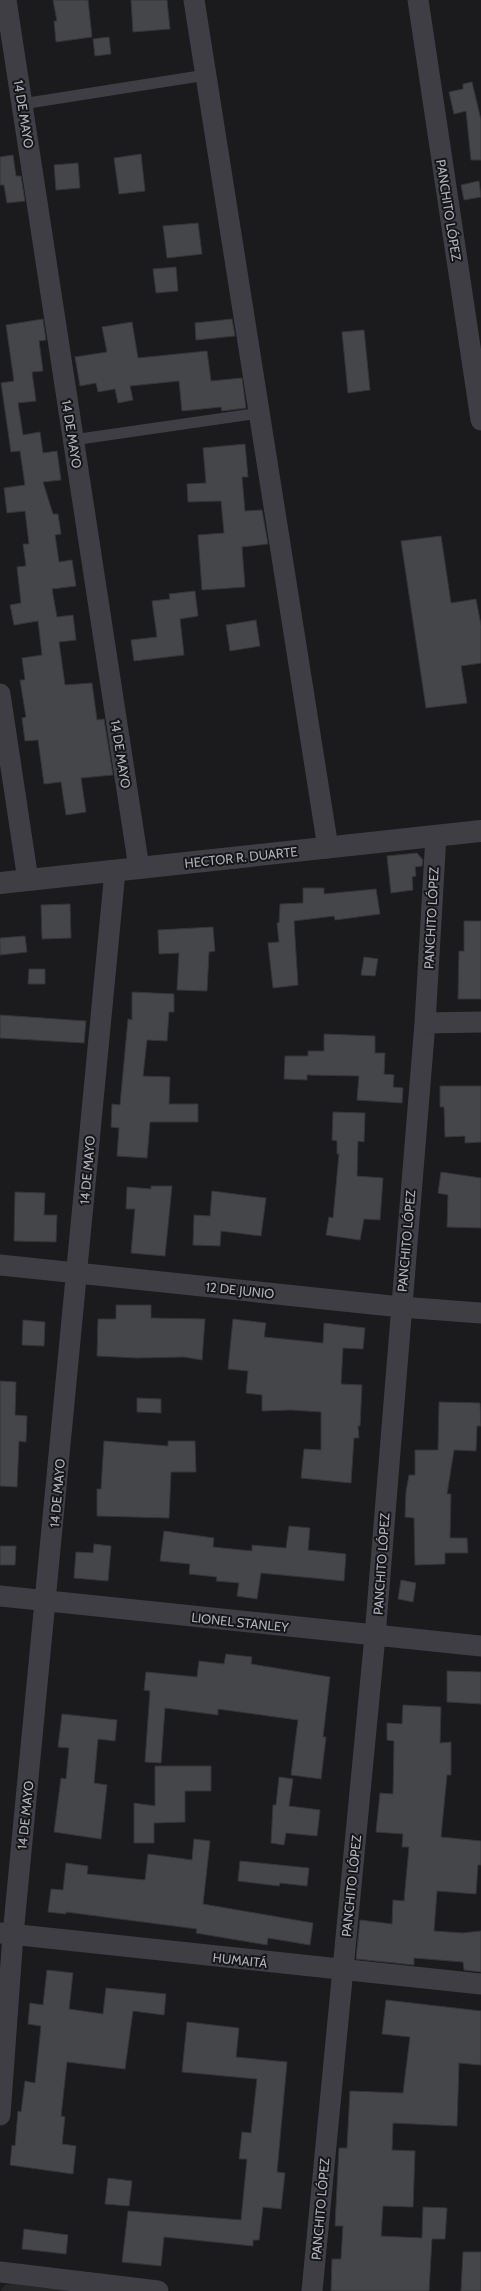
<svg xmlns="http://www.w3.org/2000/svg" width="481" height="2291" viewBox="0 0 481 2291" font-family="Cabin,sans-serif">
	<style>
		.built { fill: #27272a }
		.building { fill: #45464a; stroke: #353539 }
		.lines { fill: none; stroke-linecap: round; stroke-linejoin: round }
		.service { stroke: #3e3e44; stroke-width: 11 }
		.minor { stroke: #3e3e44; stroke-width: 21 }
		.tertiary { stroke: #3e3e44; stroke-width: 22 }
		.labels { text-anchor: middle; stroke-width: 4; stroke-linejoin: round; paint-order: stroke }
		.street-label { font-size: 13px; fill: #aeb1bc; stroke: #161618 }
	</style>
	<rect width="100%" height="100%" fill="#1b1b1d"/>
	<path class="built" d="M12 2284 69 2291H0L5 2285Z"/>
	<path class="building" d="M53 0H88L92 37 56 42 54 21H57Z
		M131 0H167L170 29 133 32Z
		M109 37 111 54 95 56 93 39Z
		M472 82 481 120V160H471L466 111 454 114 449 92 463 89V84Z
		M141 154 145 191 119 194 114 158Z
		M13 155 16 176H21L25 201 7 203 4 185H0V157Z
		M78 163 80 188 56 190 54 165Z
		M479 181 481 197 464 200 461 185Z
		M198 223 202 254 167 258 163 226Z
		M176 267 178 291 156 293 153 269Z
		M43 319 46 340 39 341 43 371 32 372 36 401 18 403 23 435 40 432 43 453 57 451 61 480 43 482 53 514H58L61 534 55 535 59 562 72 560 76 586 52 589 57 617 73 615 76 640 59 642 65 685 92 683 97 720 104 719 113 775 81 778 86 812 66 815 61 782 44 784 38 740 25 741 22 718 26 717 20 680H25L22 658 42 655 38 621 14 625 10 605 21 603 17 567 26 566 23 544H29L25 511 7 513 4 488 25 485 20 451 11 452 1 383 14 381 6 325Z
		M232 319 235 336 196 340 195 323Z
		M132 322 138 358 207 351 211 381 242 378 246 408 222 411 221 407 182 411 179 381 130 386 133 400 118 403 115 389 98 392 96 383 80 386 75 357 107 352 102 327Z
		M364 330 370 390 348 393 342 332Z
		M245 444 248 477H242L245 511 262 510 268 544 242 547 245 587 202 590 198 535 224 533 221 501 188 502 187 484 206 483 203 448Z
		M441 536 451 603 476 599 481 625V663L461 666 467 703 426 708 401 541Z
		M195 591 198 616 180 619 184 655 134 661 131 640 157 637 152 601 170 599 169 594Z
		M256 620 260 646 230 651 226 625Z
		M417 853 423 860 422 866 415 867 416 876 412 877 413 890 391 893 387 856Z
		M303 888H324V894L376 889 380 914 335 920 334 916 294 921 298 985 273 988 268 943 279 942 277 923H279L280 904 303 903Z
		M70 904 71 938 42 939 41 905Z
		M464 921H481V999H458L459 951H464Z
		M213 927 215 951 209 952 207 991 177 990 179 953 159 954 158 930Z
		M25 936 27 952 0 955V938Z
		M364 957 378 959 375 976 361 975Z
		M29 969H45V984H28Z
		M132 992 174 994V1012H169L167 1041 147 1040 143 1076 170 1077 169 1104H198V1122H150L147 1158 117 1156 119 1128 111 1127 112 1104 120 1105 128 1019 132 1020Z
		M0 1015 86 1021 84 1043 0 1038Z
		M324 1034 375 1036V1053H385L384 1074 394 1075 393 1087 403 1088 402 1103 357 1100 359 1076 307 1075V1080L284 1079 285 1056H308V1051H324Z
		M440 1086H481V1142L465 1143V1136L445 1137 444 1107H440Z
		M333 1112 365 1113 364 1142 358 1141 357 1176 383 1178 380 1220 364 1219 360 1240 326 1235 329 1217 333 1218 339 1154H337V1141L332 1140Z
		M441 1172 481 1178V1228L447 1227 448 1195 438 1193Z
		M151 1186H172L165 1256 131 1253 135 1209H126L127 1187 151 1189Z
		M212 1191 266 1198 261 1236 221 1231 220 1246 193 1245 194 1215 210 1216Z
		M15 1192 45 1193 44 1215H57L56 1242 14 1241Z
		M116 1305H151V1318L205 1319 202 1360 184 1357 137 1358 97 1356 98 1319H116Z
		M233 1319 266 1323 264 1337 323 1343 324 1323 365 1328 363 1349 343 1348 341 1384 362 1385 360 1426H358L359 1438H354L351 1483 301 1478 304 1449 321 1450V1412L291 1410 262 1411V1395L246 1393 248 1371 228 1369Z
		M23 1320 45 1322 44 1346 22 1345Z
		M0 1381 16 1382 15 1415 27 1416 26 1442 19 1441 17 1487 0 1486Z
		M137 1398 161 1399V1413L137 1412Z
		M439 1402 480 1403 481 1426H477L476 1451 454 1450 447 1494H451L450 1538H467L468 1553H445V1564L415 1565 414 1518 405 1517 406 1492 409 1475H415V1450H438Z
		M104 1441 168 1446V1441H195L196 1472H171L169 1518 97 1516V1489H101Z
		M289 1526 310 1528 308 1550 346 1554 344 1581 261 1573 257 1599 237 1596 239 1583 216 1581 217 1577 189 1574 190 1564 160 1561 164 1531 214 1538 213 1547 252 1551V1545L286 1548Z
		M94 1544 111 1546 108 1581 74 1578 76 1552 93 1553Z
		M0 1546H16L15 1565H0Z
		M401 1580 416 1583 413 1602 398 1599Z
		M226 1654 252 1657 251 1664 330 1677 323 1737H326L321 1779 291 1775 298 1720 218 1709V1715L165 1708 161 1763 145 1762 150 1691 144 1690 146 1672 197 1677 199 1661 224 1664Z
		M447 1671 481 1672V1704L447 1702Z
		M403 1705 441 1707 440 1743 451 1742V1775H447L441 1837 481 1841V1865H478L476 1894 437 1891 434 1931 463 1933 481 1931V1972L464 1970 463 1962 414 1958V1965L356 1959 360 1920 392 1924 393 1900 404 1901 409 1847H402L403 1834 376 1832 380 1793 393 1794 394 1741 387 1740V1723L402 1724Z
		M62 1714 117 1720 115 1741 98 1739 94 1783 107 1785 101 1839 54 1832 61 1778 66 1779 69 1748 58 1747Z
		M155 1766H211V1791H185V1822L154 1823V1843H134V1803L155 1806Z
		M279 1777 293 1779 289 1806 320 1810 317 1836 286 1833 284 1845 271 1843 273 1805H276Z
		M194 1839 210 1841 203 1904 313 1923 310 1945 268 1938 267 1945 196 1933 197 1929 66 1912V1914L48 1912 51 1889 63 1890 66 1863 88 1866 87 1874 145 1880 148 1854 192 1860Z
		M240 1861 309 1868 307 1886 280 1883 279 1886 238 1881Z
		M47 1970 73 1973 69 2009 103 2014 106 1988 166 1994 164 2015 133 2011 125 2069 67 2062 61 2116 65 2117 62 2144 76 2146 73 2174 10 2165 12 2145 15 2146 18 2111 21 2112 25 2081 35 2083 41 2026 28 2024 30 2003 43 2005Z
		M386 2000 481 2011V2065L459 2063 457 2126 393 2123 392 2150 415 2151 413 2207 383 2206 381 2236 422 2238 423 2207 447 2208 445 2239H432L429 2291H331L332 2259H341L343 2226H335L339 2148H347L350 2091 403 2093 410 2037 382 2034Z
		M187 2022 239 2028 236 2057 287 2062 277 2172 285 2173 281 2209 263 2207 259 2240H253V2246L164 2237 161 2266 122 2262 128 2211 241 2220 247 2159H239L242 2132 251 2133 257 2079 182 2072Z
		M108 2178 132 2181 129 2206 105 2204Z
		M24 2229 68 2235 66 2254 22 2249Z
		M463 2252H481V2291H461Z"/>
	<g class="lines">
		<path class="service" d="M22 104 206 75
			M73 440 259 413"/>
		<path class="minor" d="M6 0 139 868
			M194 0 328 848
			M418 0 481 420
			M0 694 28 880
			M425 1023 481 1022
			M0 1265 401 1307 481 1313
			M0 1596 481 1646
			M0 1933 481 1984
			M0 2115 13 1935 115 871
			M0 2272 158 2291
			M312 2291 375 1636 425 1023 436 836"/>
		<path class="tertiary" d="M0 883 481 831"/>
	</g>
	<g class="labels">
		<g class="street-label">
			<text transform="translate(24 114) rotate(81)" y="5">14 DE MAYO</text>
			<text transform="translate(449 210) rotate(81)" y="5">PANCHITO LÓPEZ</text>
			<text transform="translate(72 434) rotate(81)" y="5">14 DE MAYO</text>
			<text transform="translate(121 754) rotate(81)" y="5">14 DE MAYO</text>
			<text transform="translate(241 857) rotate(-6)" y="5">HECTOR R. DUARTE</text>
			<text transform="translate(431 918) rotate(-87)" y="5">PANCHITO LÓPEZ</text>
			<text transform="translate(87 1170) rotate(-85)" y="5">14 DE MAYO</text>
			<text transform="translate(406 1241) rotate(-85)" y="5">PANCHITO LÓPEZ</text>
			<text transform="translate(240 1290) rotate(6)" y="5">12 DE JUNIO</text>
			<text transform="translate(57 1493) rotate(-85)" y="5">14 DE MAYO</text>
			<text transform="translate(381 1564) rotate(-86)" y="5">PANCHITO LÓPEZ</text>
			<text transform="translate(240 1622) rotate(6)" y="5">LIONEL STANLEY</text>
			<text transform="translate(25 1815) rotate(-84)" y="5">14 DE MAYO</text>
			<text transform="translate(351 1886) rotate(-84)" y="5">PANCHITO LÓPEZ</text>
			<text transform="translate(240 1960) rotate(6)" y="5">HUMAITÁ</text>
			<text transform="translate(320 2209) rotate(-85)" y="5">PANCHITO LÓPEZ</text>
		</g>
	</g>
</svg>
